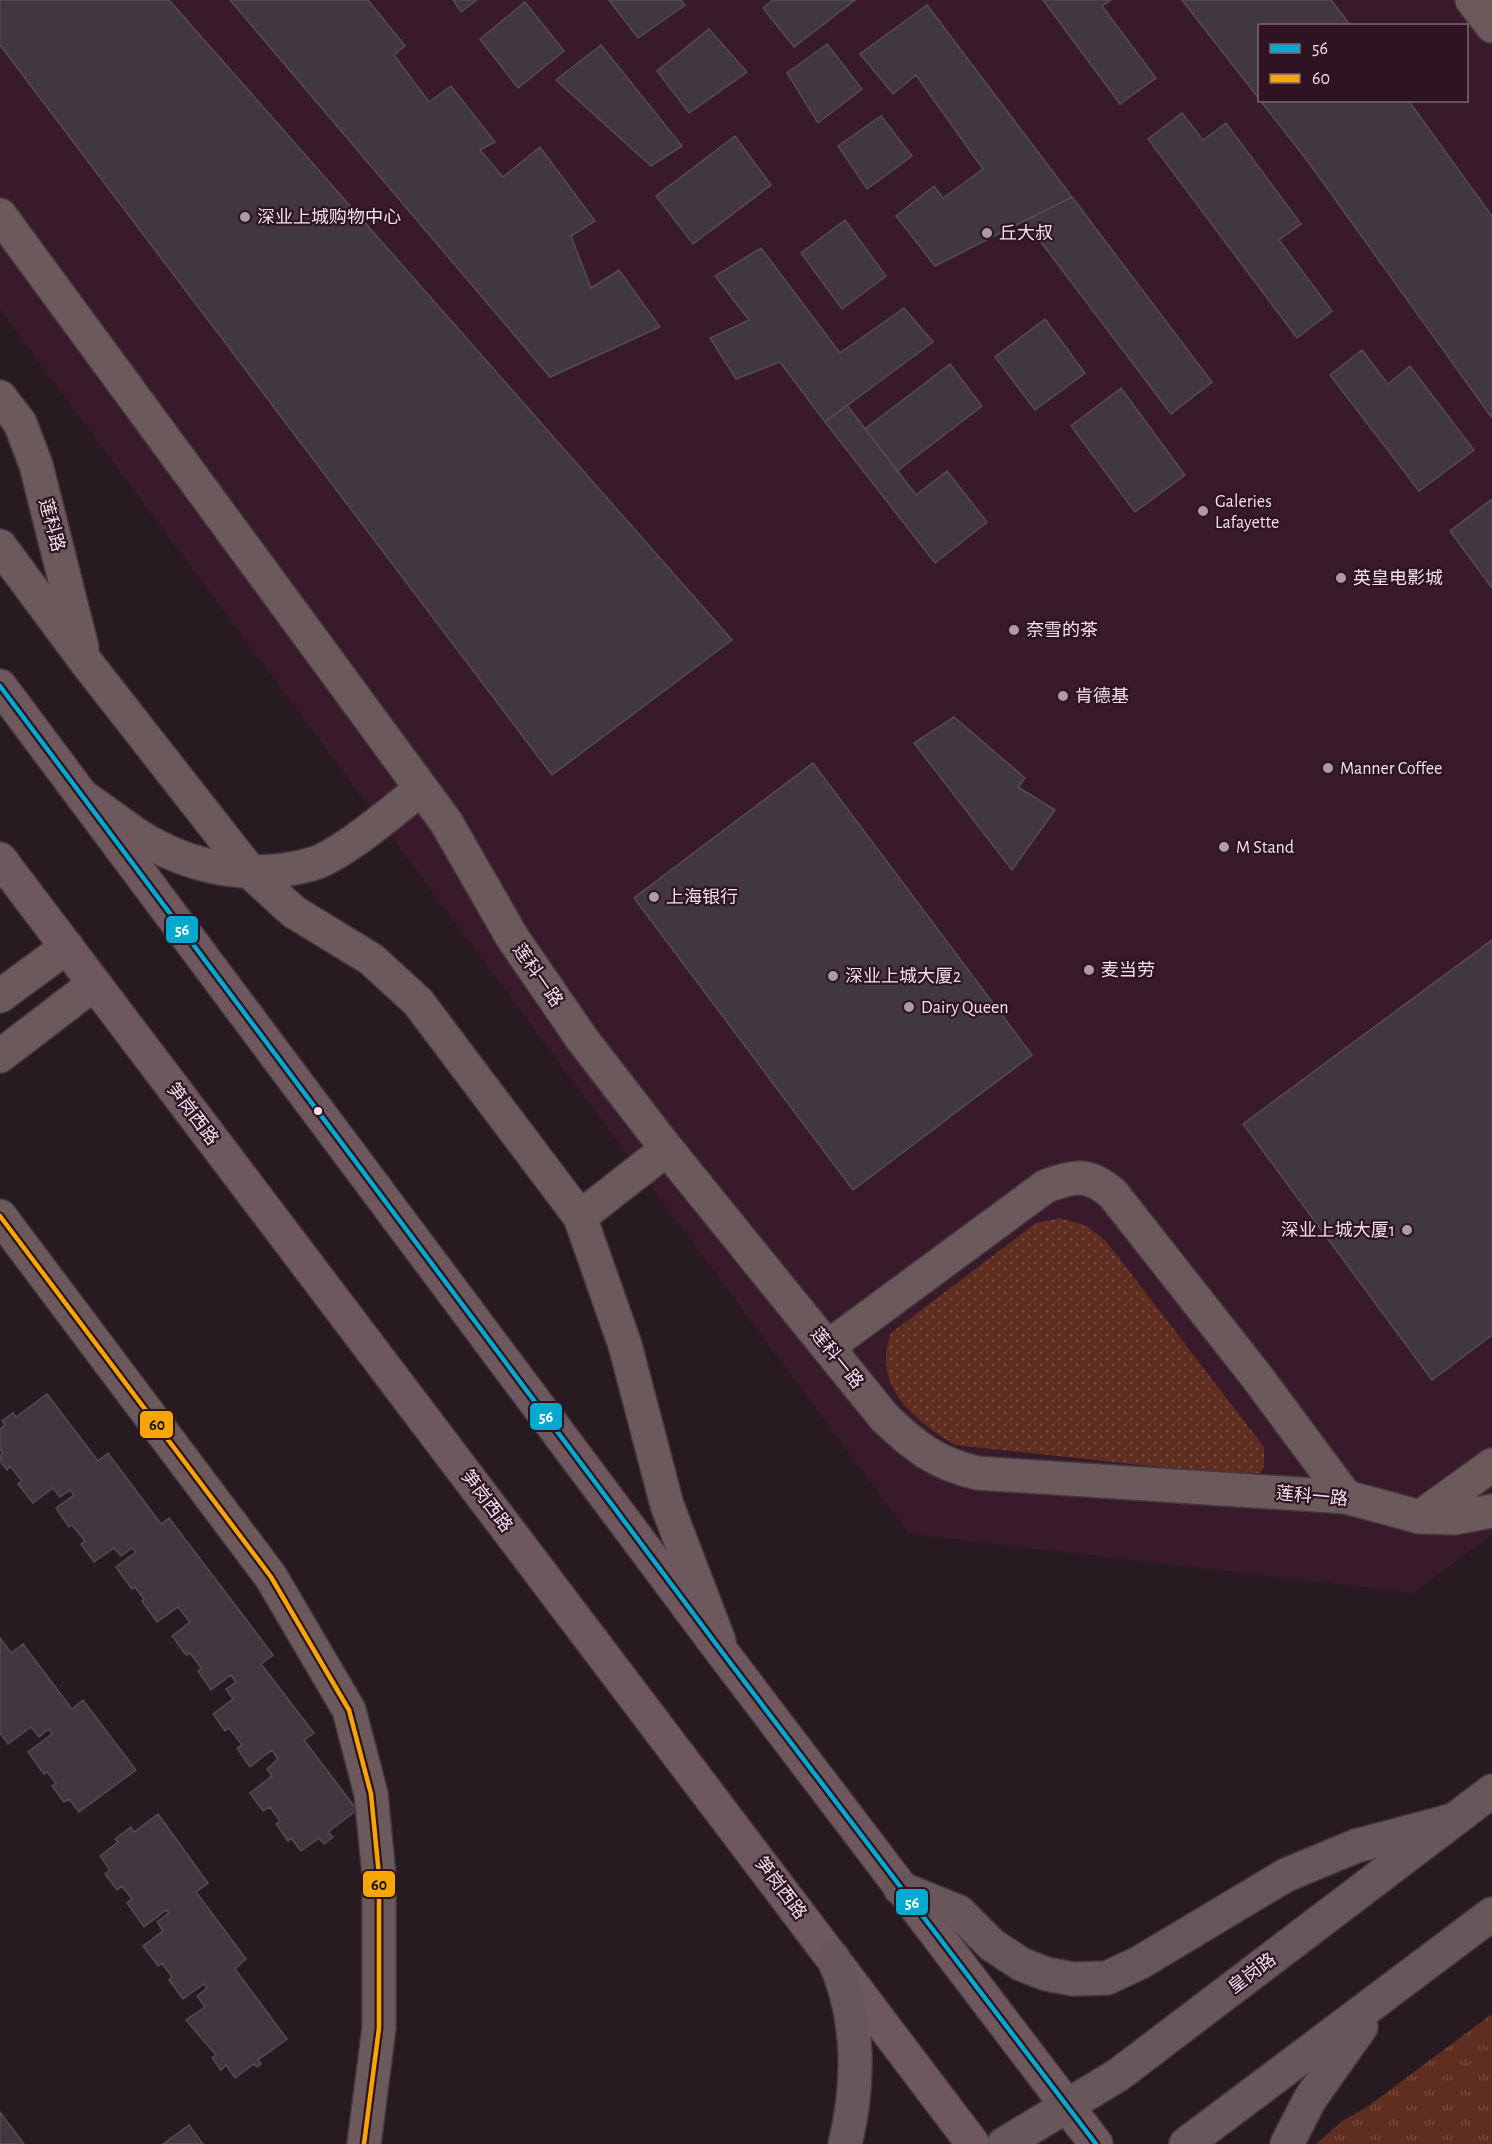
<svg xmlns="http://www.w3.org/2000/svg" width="1492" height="2144" viewBox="0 0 1492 2144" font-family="'Alegreya Sans','Noto Sans SC',sans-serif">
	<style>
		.built { fill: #381a2a; fill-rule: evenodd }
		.grass { fill: url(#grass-dots) }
		.park { fill: url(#park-tufts) }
		.building { fill: #41373e; stroke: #564b53; stroke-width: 1.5 }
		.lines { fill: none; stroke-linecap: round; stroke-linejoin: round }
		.minor-casing { stroke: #44373d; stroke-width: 36 }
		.major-casing { stroke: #44373d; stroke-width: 36 }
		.highway-casing { stroke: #44373d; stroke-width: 36 }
		.minor { stroke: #6b595c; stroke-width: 33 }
		.major { stroke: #6f585d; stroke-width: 33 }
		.highway { stroke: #67565a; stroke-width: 33 }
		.bus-1-casing { stroke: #2e1422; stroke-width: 9 }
		.bus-2-casing { stroke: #2e1422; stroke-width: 9 }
		.bus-1 { stroke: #00a9ce; stroke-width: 4.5 }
		.bus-2 { stroke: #f7a600; stroke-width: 4.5 }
		.poi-dot { fill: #ac9ba3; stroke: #2e1422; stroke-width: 2 }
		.bus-dot { fill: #f3e0e9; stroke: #2e1422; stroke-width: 2 }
		.labels { text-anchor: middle; stroke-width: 4.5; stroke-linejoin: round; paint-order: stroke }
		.poi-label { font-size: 18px; fill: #f3e0e9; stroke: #2e1422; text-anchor: start }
		.street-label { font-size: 18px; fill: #f3e0e9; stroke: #2e1422 }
		.line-badge { stroke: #2e1422; stroke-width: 2 }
		.badge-label { font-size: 16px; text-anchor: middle; font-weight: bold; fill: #fff }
		.pale-badge-label { font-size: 16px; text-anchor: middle; font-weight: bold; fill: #111 }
	</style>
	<defs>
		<pattern id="grass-dots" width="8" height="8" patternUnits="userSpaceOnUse" patternTransform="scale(1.5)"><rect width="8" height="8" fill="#5f2e21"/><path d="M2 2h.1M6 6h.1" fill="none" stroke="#764c41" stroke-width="1.8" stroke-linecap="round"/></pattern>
		<pattern id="park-tufts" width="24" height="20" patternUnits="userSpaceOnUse" patternTransform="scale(1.5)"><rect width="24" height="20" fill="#5f2e21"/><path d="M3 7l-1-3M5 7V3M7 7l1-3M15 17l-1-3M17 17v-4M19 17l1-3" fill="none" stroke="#764c41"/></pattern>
	</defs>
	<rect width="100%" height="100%" fill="#281a21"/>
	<path class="built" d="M0 0H1492V1535L1413 1593 909 1534 0 310ZM1260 26H1466V100H1260Z"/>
	<path class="grass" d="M1060 1218 1087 1226 1106 1241 1264 1447V1465L1260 1473 1245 1476 955 1445C914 1420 871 1386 891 1333L1036 1223Z"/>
	<path class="park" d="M1492 2014V2144H1316L1342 2121 1367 2107Z"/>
	<path class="building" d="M0 0H169L732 640 552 775 0 45Z
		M230 0H368L405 46 394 55 429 102 451 86 495 142 480 150 503 177 540 147 595 221 571 236 591 288 619 270 660 327 550 377Z
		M453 0H477L461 12Z
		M609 0H681L685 5 638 38Z
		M773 0H855L794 47 763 8Z
		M1043 0H1111L1102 6 1156 78 1120 104Z
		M1182 0H1331L1351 26H1260V100Z
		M525 2 564 51 518 88 480 39Z
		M927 5 1072 197 935 266 896 216 934 186 943 198 983 169 916 75 893 94 860 54Z
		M709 29 747 72 689 113 657 71Z
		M827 44 862 89 818 123 787 73Z
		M601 45 682 146 651 166 556 80Z
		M1260 100H1408L1492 216V418L1309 163Z
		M1182 113 1203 140 1226 123 1301 224 1279 240 1332 311 1297 338 1148 139Z
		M881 116 912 156 867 189 838 146Z
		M735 136 771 185 693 244 656 196Z
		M1072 197 1212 382 1171 414 1025 221Z
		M845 220 886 276 842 309 801 253Z
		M761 248 840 353 904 308 933 342 825 422 780 362 736 379 710 338 749 320 715 276Z
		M1045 319 1085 373 1035 410 995 357Z
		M1362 350 1388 384 1410 366 1474 450 1419 491 1330 375Z
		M950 364 982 406 897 471 865 429Z
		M1121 388 1185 475 1135 512 1071 426Z
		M847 405 916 495 947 471 987 522 935 563 825 422Z
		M1492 499V588L1450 531Z
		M954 717 1025 778 1018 787 1055 810 1012 870 914 743Z
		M813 763 1032 1055 853 1190 634 898Z
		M1492 940V1335L1432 1380 1243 1124Z
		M47 1394 98 1461 108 1453 161 1524 169 1518 273 1655 261 1664 314 1733 304 1740 357 1810 328 1832 333 1837 324 1844 319 1838 301 1851 291 1838 288 1841 276 1824 280 1821 270 1807 263 1811 250 1793 272 1776 267 1769 278 1759 272 1750 250 1767 237 1748 242 1745 229 1728 225 1731 213 1714 233 1699 226 1689 236 1682 231 1675 211 1690 198 1671 202 1669 190 1653 186 1655 172 1636 190 1622 178 1607 157 1622 142 1601 144 1599 135 1587 132 1589 116 1567 136 1552 132 1548 121 1556 114 1548 94 1562 81 1544 85 1541 72 1525 69 1527 56 1508 74 1495 70 1490 60 1497 53 1488 33 1503 18 1484 22 1481 10 1466 7 1470 0 1461 2 1452 0 1449V1429L5 1425 2 1421 13 1413 16 1417Z
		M0 1638 11 1653 23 1644 72 1709 83 1700 136 1770 79 1812 69 1799 64 1802 52 1786 56 1783 47 1772 44 1774 28 1752 52 1734 49 1729 39 1737 31 1727 8 1744 0 1733Z
		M158 1814 208 1883 196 1892 246 1959 235 1969 287 2039 258 2060 261 2064 257 2067 254 2064 235 2078 226 2065 221 2070 212 2058 216 2055 186 2020 205 2007 197 1996 207 1988 204 1984 183 1999 169 1980 172 1977 162 1963 158 1966 143 1946 163 1931 157 1922 169 1913 166 1910 144 1927 127 1903 132 1899 122 1886 117 1890 105 1874 110 1870 100 1856 118 1842 115 1839 131 1827 134 1832Z
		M0 2112 24 2144H0Z
		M189 2125 203 2144H163Z"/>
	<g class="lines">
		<defs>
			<path id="minor" d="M1472 0 1492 26
				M0 215 446 822 512 937 582 1039 667 1149 884 1417C914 1446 935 1463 977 1473L1346 1497 1420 1517 1454 1518 1492 1511
				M0 397 20 423 36 465 82 648
				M0 546 86 662 252 874 294 912 371 959 418 1002 580 1217 625 1345 667 1505 719 1641
				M88 800C109 814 130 832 152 844 201 870 258 880 312 864 341 856 395 809 421 789
				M0 996 67 947
				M0 1056 94 984
				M0 1216 271 1577 349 1710 371 1794 379 1875V2028L364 2144
				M580 1217 667 1149
				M829 1346 1046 1186C1075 1176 1088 1172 1113 1194L1257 1377 1346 1497
				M1420 1517 1492 1465"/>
			<path id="major" d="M0 686 725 1656 1096 2144
				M0 859 973 2144"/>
			<path id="highway" d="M900 1888 959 1912 992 1945 1021 1964 1046 1974 1073 1979 1107 1978 1139 1963 1286 1875 1356 1846 1454 1820
				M833 1958C860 2015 860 2083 845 2144
				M1004 2144 1118 2075 1492 1791
				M1186 2144 1492 1914
				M1287 2144 1310 2099 1361 2027"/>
		</defs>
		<use href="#minor" class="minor-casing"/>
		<use href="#major" class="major-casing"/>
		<use href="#highway" class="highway-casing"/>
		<use href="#minor" class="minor"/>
		<use href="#major" class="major"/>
		<use href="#highway" class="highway"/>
		<defs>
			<path id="bus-1" d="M0 686 725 1656 1096 2144"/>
			<path id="bus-2" d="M0 1216 271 1577 349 1710 371 1794 379 1875V2028L364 2144"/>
		</defs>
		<use href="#bus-1" class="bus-1-casing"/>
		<use href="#bus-2" class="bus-2-casing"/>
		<use href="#bus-1" class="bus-1"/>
		<use href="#bus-2" class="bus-2"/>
	</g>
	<g class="poi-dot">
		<circle cx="245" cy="217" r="6"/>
		<circle cx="987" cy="233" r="6"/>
		<circle cx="1203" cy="511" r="6"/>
		<circle cx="1341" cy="578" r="6"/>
		<circle cx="1014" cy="630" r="6"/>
		<circle cx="1063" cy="696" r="6"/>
		<circle cx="1328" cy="768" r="6"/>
		<circle cx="1224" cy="847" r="6"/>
		<circle cx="654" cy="897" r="6"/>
		<circle cx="1089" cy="970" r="6"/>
		<circle cx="833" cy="976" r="6"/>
		<circle cx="909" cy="1007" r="6"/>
		<circle cx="1407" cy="1230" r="6"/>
	</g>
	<circle class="bus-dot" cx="318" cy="1111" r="5"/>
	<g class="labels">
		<g class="poi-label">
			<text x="257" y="223">深业上城购物中心</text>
			<text x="999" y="239">丘大叔</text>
			<text x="1215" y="507">Galeries<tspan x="1215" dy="21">Lafayette</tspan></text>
			<text x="1353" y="584">英皇电影城</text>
			<text x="1026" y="636">奈雪的茶</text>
			<text x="1075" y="702">肯德基</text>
			<text x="1340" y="774">Manner Coffee</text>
			<text x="1236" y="853">M Stand</text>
			<text x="666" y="903">上海银行</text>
			<text x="1101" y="976">麦当劳</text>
			<text x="845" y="982">深业上城大厦2</text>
			<text x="921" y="1013">Dairy Queen</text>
			<text x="1395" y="1236" text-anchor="end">深业上城大厦1</text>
		</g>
		<g class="street-label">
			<text transform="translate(52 525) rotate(75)" y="6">莲科路</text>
			<text transform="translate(538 975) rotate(55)" y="6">莲科一路</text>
			<text transform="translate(193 1114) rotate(53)" y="6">笋岗西路</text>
			<text transform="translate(837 1358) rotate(51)" y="6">莲科一路</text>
			<text transform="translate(1312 1496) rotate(5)" y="6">莲科一路</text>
			<text transform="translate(487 1501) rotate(53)" y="6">笋岗西路</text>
			<text transform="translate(781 1888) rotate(53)" y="6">笋岗西路</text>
			<text transform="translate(1252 1973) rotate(-37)" y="6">皇岗路</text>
		</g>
	</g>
	<g class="line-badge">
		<rect x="165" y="915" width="34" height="29" rx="6" fill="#00a9ce"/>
		<rect x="529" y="1402" width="34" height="29" rx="6" fill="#00a9ce"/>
		<rect x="139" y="1410" width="35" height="29" rx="6" fill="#f7a600"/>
		<rect x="362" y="1870" width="34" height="28" rx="6" fill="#f7a600"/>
		<rect x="895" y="1888" width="34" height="28" rx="6" fill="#00a9ce"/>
	</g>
	<g class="badge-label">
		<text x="182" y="935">56</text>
		<text x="546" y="1422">56</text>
		<text x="912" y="1908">56</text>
	</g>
	<g class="pale-badge-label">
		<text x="157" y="1430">60</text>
		<text x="379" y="1890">60</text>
	</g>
	<rect x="1258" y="24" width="210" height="78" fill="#2e1422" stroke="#7d6672" stroke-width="1.5"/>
	<rect x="1270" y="44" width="30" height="9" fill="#00a9ce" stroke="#7d6672" stroke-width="1.5"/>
	<text x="1312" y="54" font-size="18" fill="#f3e0e9">56</text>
	<rect x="1270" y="74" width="30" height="9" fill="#f7a600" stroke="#7d6672" stroke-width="1.5"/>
	<text x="1312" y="84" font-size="18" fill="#f3e0e9">60</text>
</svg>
